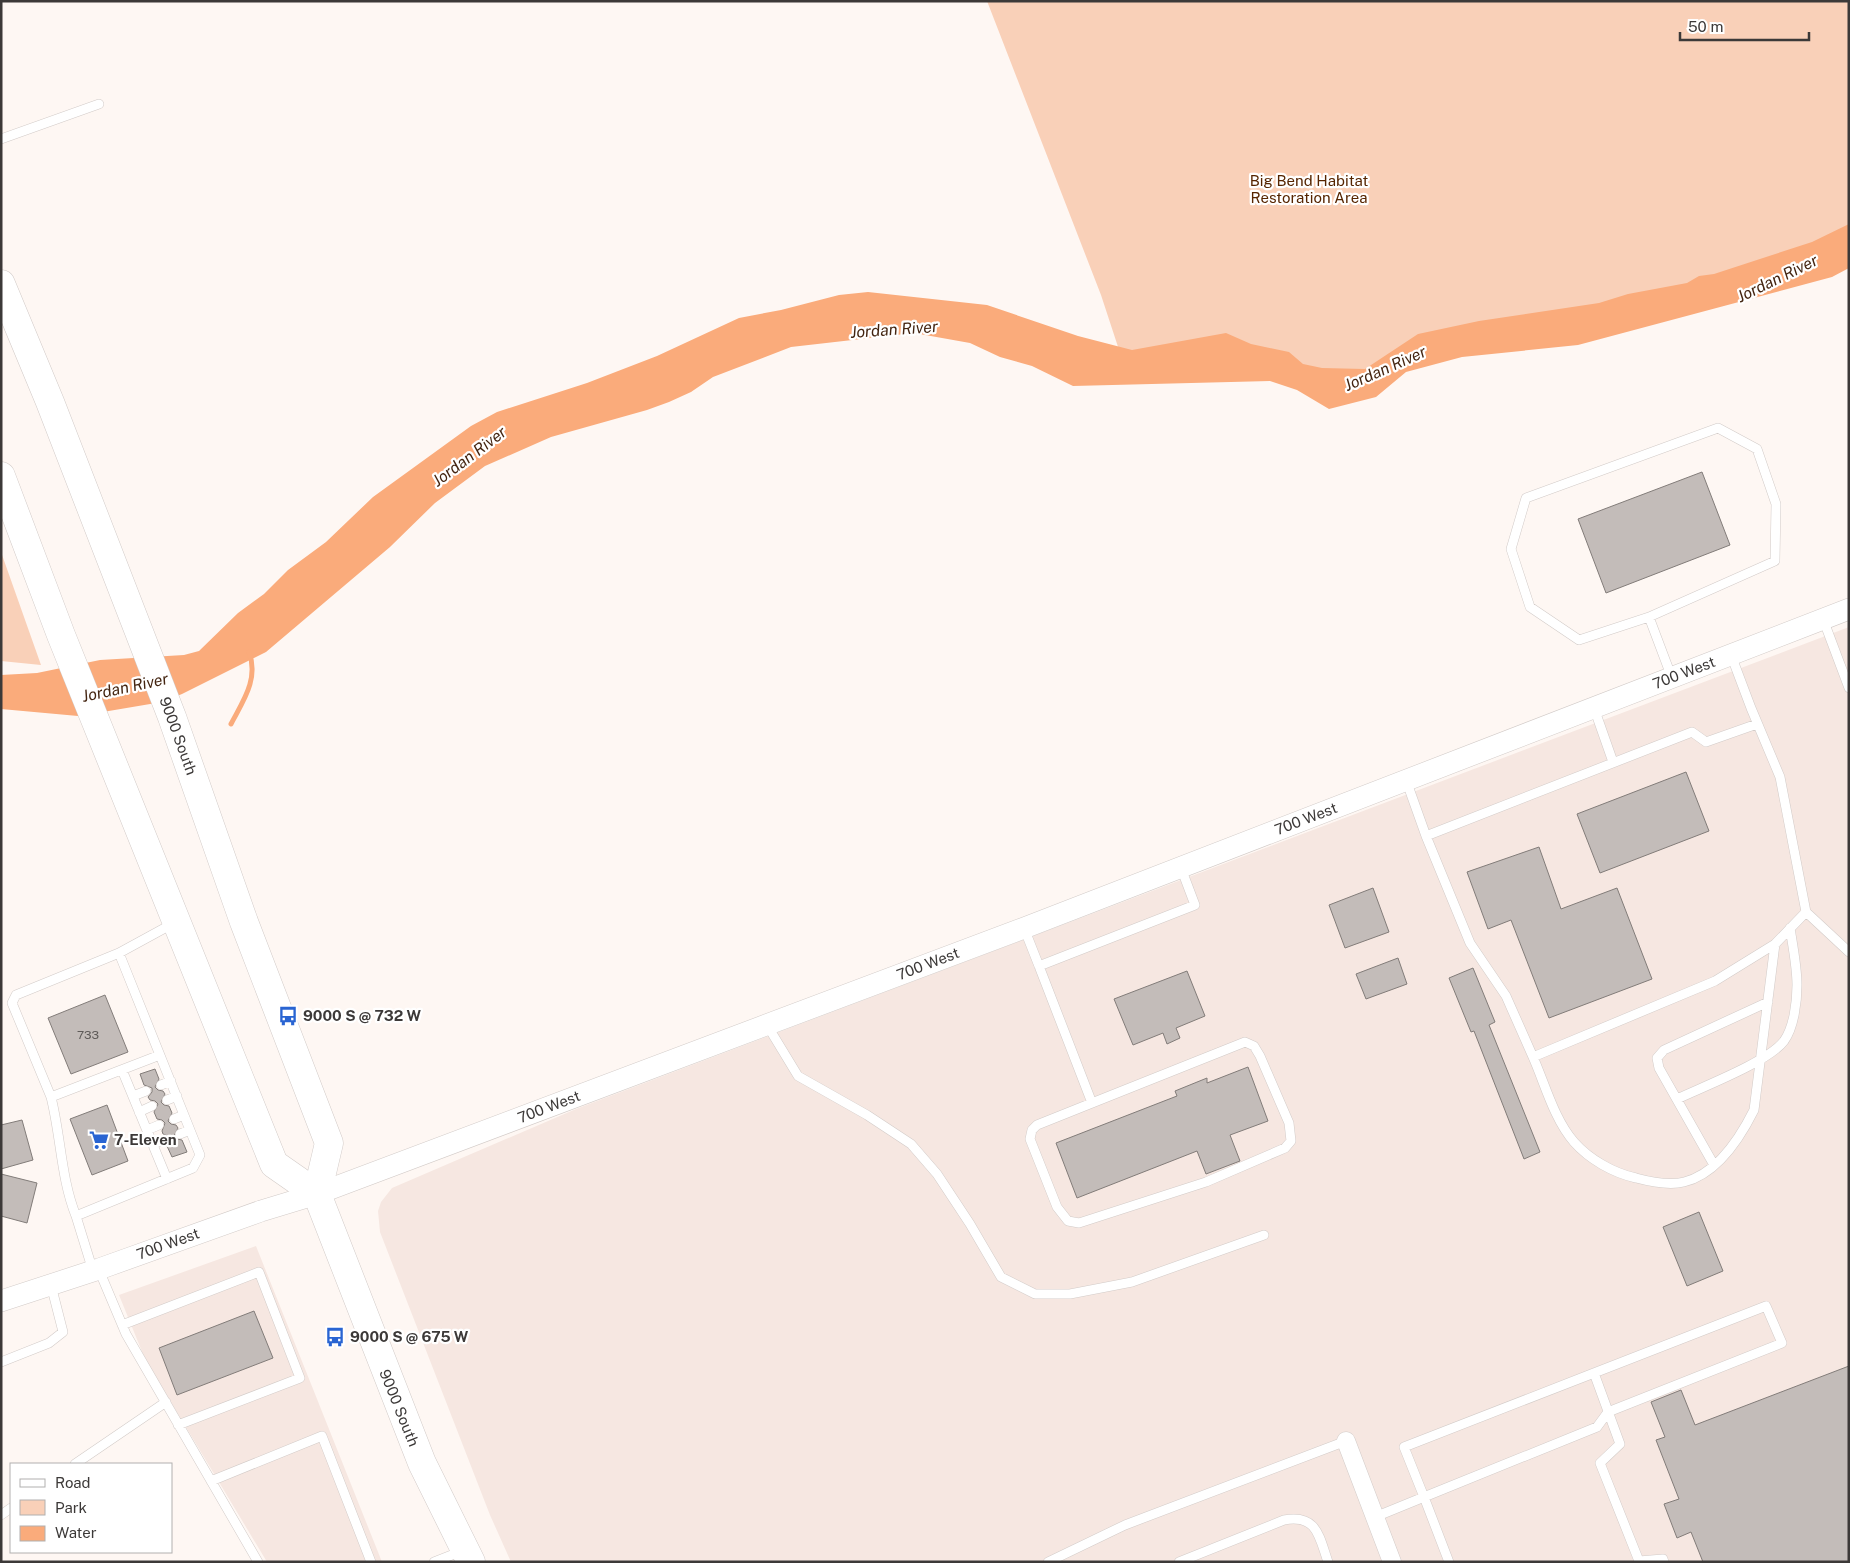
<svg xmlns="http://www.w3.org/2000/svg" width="1850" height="1563" viewBox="0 0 1850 1563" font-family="'Public Sans',sans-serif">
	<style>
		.built { fill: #f6e7e1 }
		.green { fill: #f9d0b8 }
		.water { fill: #faab7b }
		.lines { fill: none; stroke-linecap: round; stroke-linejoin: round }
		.stream { stroke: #faab7b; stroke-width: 5 }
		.building { fill: #c3bcb9; stroke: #827c79 }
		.service-casing { stroke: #d2cbc8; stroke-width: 10 }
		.minor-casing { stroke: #d2cbc8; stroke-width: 19 }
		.tertiary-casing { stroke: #d2cbc8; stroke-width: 22 }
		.primary-casing { stroke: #d2cbc8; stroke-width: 29 }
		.service { stroke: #fff; stroke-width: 9 }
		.minor { stroke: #fff; stroke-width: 18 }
		.tertiary { stroke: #fff; stroke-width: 21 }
		.primary { stroke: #fff; stroke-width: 28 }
		.labels { text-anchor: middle; stroke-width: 4.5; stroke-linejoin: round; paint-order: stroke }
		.number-label { font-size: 12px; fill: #5e5a58 }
		.park-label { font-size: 15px; fill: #562500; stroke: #fff }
		.street-label { font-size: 15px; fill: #3c3938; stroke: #fff }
		.poi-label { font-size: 15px; font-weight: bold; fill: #3c3938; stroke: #fff; text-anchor: start }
		.water-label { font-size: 16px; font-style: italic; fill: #442511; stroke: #fff }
	</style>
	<rect width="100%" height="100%" fill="#fef7f3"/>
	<path class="built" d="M1849 627V1562H511L490 1515 380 1232 378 1211 381 1202 392 1188 576 1109Z
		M256 1246 382 1562H267L145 1359 119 1295Z"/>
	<path class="green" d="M987 1H1849V231L1791 256 1340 383 1122 359 1101 295Z
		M1 552 41 665 1 661Z"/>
	<path class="water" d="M1849 224V268L1832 277 1578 345 1462 357 1406 372 1376 397 1329 409 1297 390 1270 381 1073 386 1032 366 1000 357 970 343 914 333 791 347 713 377 691 392 669 402 647 410 551 437 485 466 435 503 390 547 266 652 182 694 162 702 91 714 89 717 1 709V675L37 673 100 660 184 655 199 651 238 613 264 594 288 570 326 542 373 497 471 426 497 412 587 383 657 356 739 318 781 310 839 295 868 292 987 305 1078 336 1132 350 1226 333 1251 344 1289 352 1303 364 1322 368 1365 369 1418 334 1479 321 1599 303 1628 294 1687 283 1699 276 1714 274 1812 242Z"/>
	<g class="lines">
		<path class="stream" d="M231 724C243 701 259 679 249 652"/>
	</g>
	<path class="building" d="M1702 472 1730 545 1606 593 1578 519Z
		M1686 772 1709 831 1600 873 1577 814Z
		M1539 847 1561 909 1617 888 1652 979 1549 1018 1511 920 1488 929 1467 872Z
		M1373 888 1389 932 1345 948 1329 905Z
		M1398 958 1407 984 1366 999 1356 974Z
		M1473 968 1495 1022 1489 1025 1540 1152 1524 1159 1474 1031 1471 1032 1449 978Z
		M1187 971 1205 1016 1176 1028 1180 1038 1167 1044 1163 1033 1133 1045 1114 999Z
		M105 995 128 1052 71 1074 48 1018Z
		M1248 1067 1268 1121 1230 1135 1240 1161 1206 1174 1197 1151 1077 1198 1056 1143 1177 1096 1175 1091 1207 1078V1083Z
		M155 1069 159 1079 155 1087 158 1090 163 1091 165 1094 161 1102 164 1105 169 1106 172 1113 168 1121 171 1124 176 1125 178 1128 174 1136 177 1139 182 1140 187 1152 172 1157 167 1146 171 1142V1138L163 1134 162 1131 165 1123 162 1120 157 1119 154 1112 158 1104 155 1101 150 1100 148 1097 152 1092V1088L144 1085 140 1074Z
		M107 1105 128 1161 92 1175 70 1119Z
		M22 1120 33 1160 1 1169V1125Z
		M1 1174 37 1183 27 1223 1 1216Z
		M1699 1212 1723 1271 1687 1286 1663 1227Z
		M254 1311 273 1358 177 1395 159 1348Z
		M1849 1366V1562H1703L1691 1532 1677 1538 1664 1504 1679 1499 1656 1440 1665 1437 1651 1402 1681 1390 1695 1425Z"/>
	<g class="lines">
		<defs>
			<path id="service" d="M1 139 99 104
				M1649 617 1579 640 1530 607 1511 549 1526 498 1718 428 1757 449 1776 504 1775 561 1649 617 1672 678
				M1823 619 1849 688
				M1731 655 1751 708 1780 777 1806 912 1849 952
				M1594 708 1613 762
				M1406 780 1426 836 1692 732 1706 742 1757 724
				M1426 836 1470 943 1506 996 1533 1057
				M1024 928 1039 966 1195 905 1181 868
				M1775 944 1754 1110C1740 1138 1717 1174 1684 1182 1669 1186 1651 1182 1636 1178 1613 1173 1589 1159 1574 1142 1554 1119 1545 1084 1533 1057L1715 981 1775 944 1806 912
				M1039 966 1092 1103 1037 1125 1032 1130 1030 1139 1057 1207 1068 1221 1079 1223 1206 1182 1285 1148 1291 1141 1289 1123 1260 1056 1254 1046 1245 1042 1092 1103
				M767 1025 798 1076 867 1115 911 1144 937 1174 970 1224 1001 1277 1035 1294H1070L1132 1282 1264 1235
				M122 1070 167 1179
				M161 1085 171 1081
				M133 1096 146 1091
				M51 1097 12 1003 16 995 119 953
				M1677 1099C1702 1087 1768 1062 1784 1041 1794 1027 1797 1002 1797 985 1797 967 1793 947 1790 928
				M167 1100 177 1096
				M139 1112 152 1106
				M174 1119 184 1115
				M147 1130 159 1125
				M180 1134 190 1130
				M152 1144 165 1140
				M1714 1165 1659 1068 1657 1058 1664 1050 1768 1002
				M76 1216C61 1179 61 1137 51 1097L160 1055
				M99 1270 126 1334 258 1562
				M93 1271 76 1216 193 1168 200 1155 119 953 174 923
				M122 1325 259 1272 300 1378 178 1425
				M1 1362 49 1343 63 1332 51 1285
				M75 1464 166 1402
				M211 1481 322 1436 371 1562
				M1 1515 11 1508
				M1375 1517 1424 1497 1404 1447 1594 1373 1620 1444 1600 1463 1639 1561 1663 1559 1664 1562
				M434 1562 462 1551
				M1048 1562 1125 1525 1346 1441
				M1179 1562 1284 1520C1317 1514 1319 1536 1328 1562
				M1449 1562 1424 1497 1597 1427 1608 1412 1782 1343 1766 1306 1594 1373"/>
			<path id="minor" d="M1346 1441 1392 1562"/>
			<path id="tertiary" d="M1 1301 99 1269 261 1211 317 1194 1024 928 1849 609"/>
			<path id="primary" d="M1 284 50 402 172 717 244 922 329 1143 317 1194 422 1463 471 1562
				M1 476 61 635 274 1164 317 1194"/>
		</defs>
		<use href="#service" class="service-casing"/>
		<use href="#minor" class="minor-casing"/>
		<use href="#tertiary" class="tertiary-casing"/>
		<use href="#primary" class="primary-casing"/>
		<use href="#service" class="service"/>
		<use href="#minor" class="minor"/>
		<use href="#tertiary" class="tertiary"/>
		<use href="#primary" class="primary"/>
	</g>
	<defs>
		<symbol id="bus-bare" viewBox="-9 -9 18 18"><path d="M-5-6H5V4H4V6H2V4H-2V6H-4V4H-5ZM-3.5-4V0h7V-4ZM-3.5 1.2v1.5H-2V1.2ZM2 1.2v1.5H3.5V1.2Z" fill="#2964d2" stroke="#fff" stroke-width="2.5" paint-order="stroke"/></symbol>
		<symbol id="supermarket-bare" viewBox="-9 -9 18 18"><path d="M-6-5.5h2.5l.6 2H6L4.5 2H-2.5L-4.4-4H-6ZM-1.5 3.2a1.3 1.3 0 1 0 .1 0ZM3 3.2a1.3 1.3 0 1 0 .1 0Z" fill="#2964d2" stroke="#fff" stroke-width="2.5" paint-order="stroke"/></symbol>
	</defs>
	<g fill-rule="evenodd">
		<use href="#bus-bare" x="274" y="1002" width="28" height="28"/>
		<use href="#supermarket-bare" x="85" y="1126" width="28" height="28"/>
		<use href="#bus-bare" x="321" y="1323" width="28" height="28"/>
	</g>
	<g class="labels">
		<g class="number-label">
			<text x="88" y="1039">733</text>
		</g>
		<g class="park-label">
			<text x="1309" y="186">Big Bend Habitat<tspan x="1309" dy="17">Restoration Area</tspan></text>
		</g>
		<g class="street-label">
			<text transform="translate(1684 673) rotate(-21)" y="5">700 West</text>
			<text transform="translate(178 736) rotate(70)" y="5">9000 South</text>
			<text transform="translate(1306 819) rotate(-21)" y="5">700 West</text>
			<text transform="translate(928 964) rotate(-21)" y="5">700 West</text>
			<text transform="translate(549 1107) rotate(-21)" y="5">700 West</text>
			<text transform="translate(168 1244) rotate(-20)" y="5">700 West</text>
			<text transform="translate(399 1408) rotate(68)" y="5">9000 South</text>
		</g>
		<g class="poi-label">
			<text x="303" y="1021">9000 S @ 732 W</text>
			<text x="114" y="1145">7-Eleven</text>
			<text x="350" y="1342">9000 S @ 675 W</text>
		</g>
		<g class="water-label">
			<text transform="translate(1777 278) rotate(-26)" y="6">Jordan River</text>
			<text transform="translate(894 329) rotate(-4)" y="6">Jordan River</text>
			<text transform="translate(1385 368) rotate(-24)" y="6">Jordan River</text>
			<text transform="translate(469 456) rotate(-37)" y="6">Jordan River</text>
			<text transform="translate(125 687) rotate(-12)" y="6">Jordan River</text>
		</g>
	</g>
	<rect width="1850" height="1563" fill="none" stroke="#3c3938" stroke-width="5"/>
	<rect x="10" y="1463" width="162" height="90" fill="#ffffff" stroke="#b1b0af"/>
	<rect x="20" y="1479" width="25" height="8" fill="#ffffff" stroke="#b1b0af"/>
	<text x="55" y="1488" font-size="15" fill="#3c3938">Road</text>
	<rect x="20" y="1500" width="25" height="15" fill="#f9d0b8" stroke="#b1b0af"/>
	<text x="55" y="1513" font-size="15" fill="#3c3938">Park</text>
	<rect x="20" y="1526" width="25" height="15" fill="#faab7b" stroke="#b1b0af"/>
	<text x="55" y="1538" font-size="15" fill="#3c3938">Water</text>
	<path d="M1680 32v8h129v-8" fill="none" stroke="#3c3938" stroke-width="2.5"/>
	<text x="1688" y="32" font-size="15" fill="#3c3938" stroke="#ffffff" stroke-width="4" paint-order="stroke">50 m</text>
</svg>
